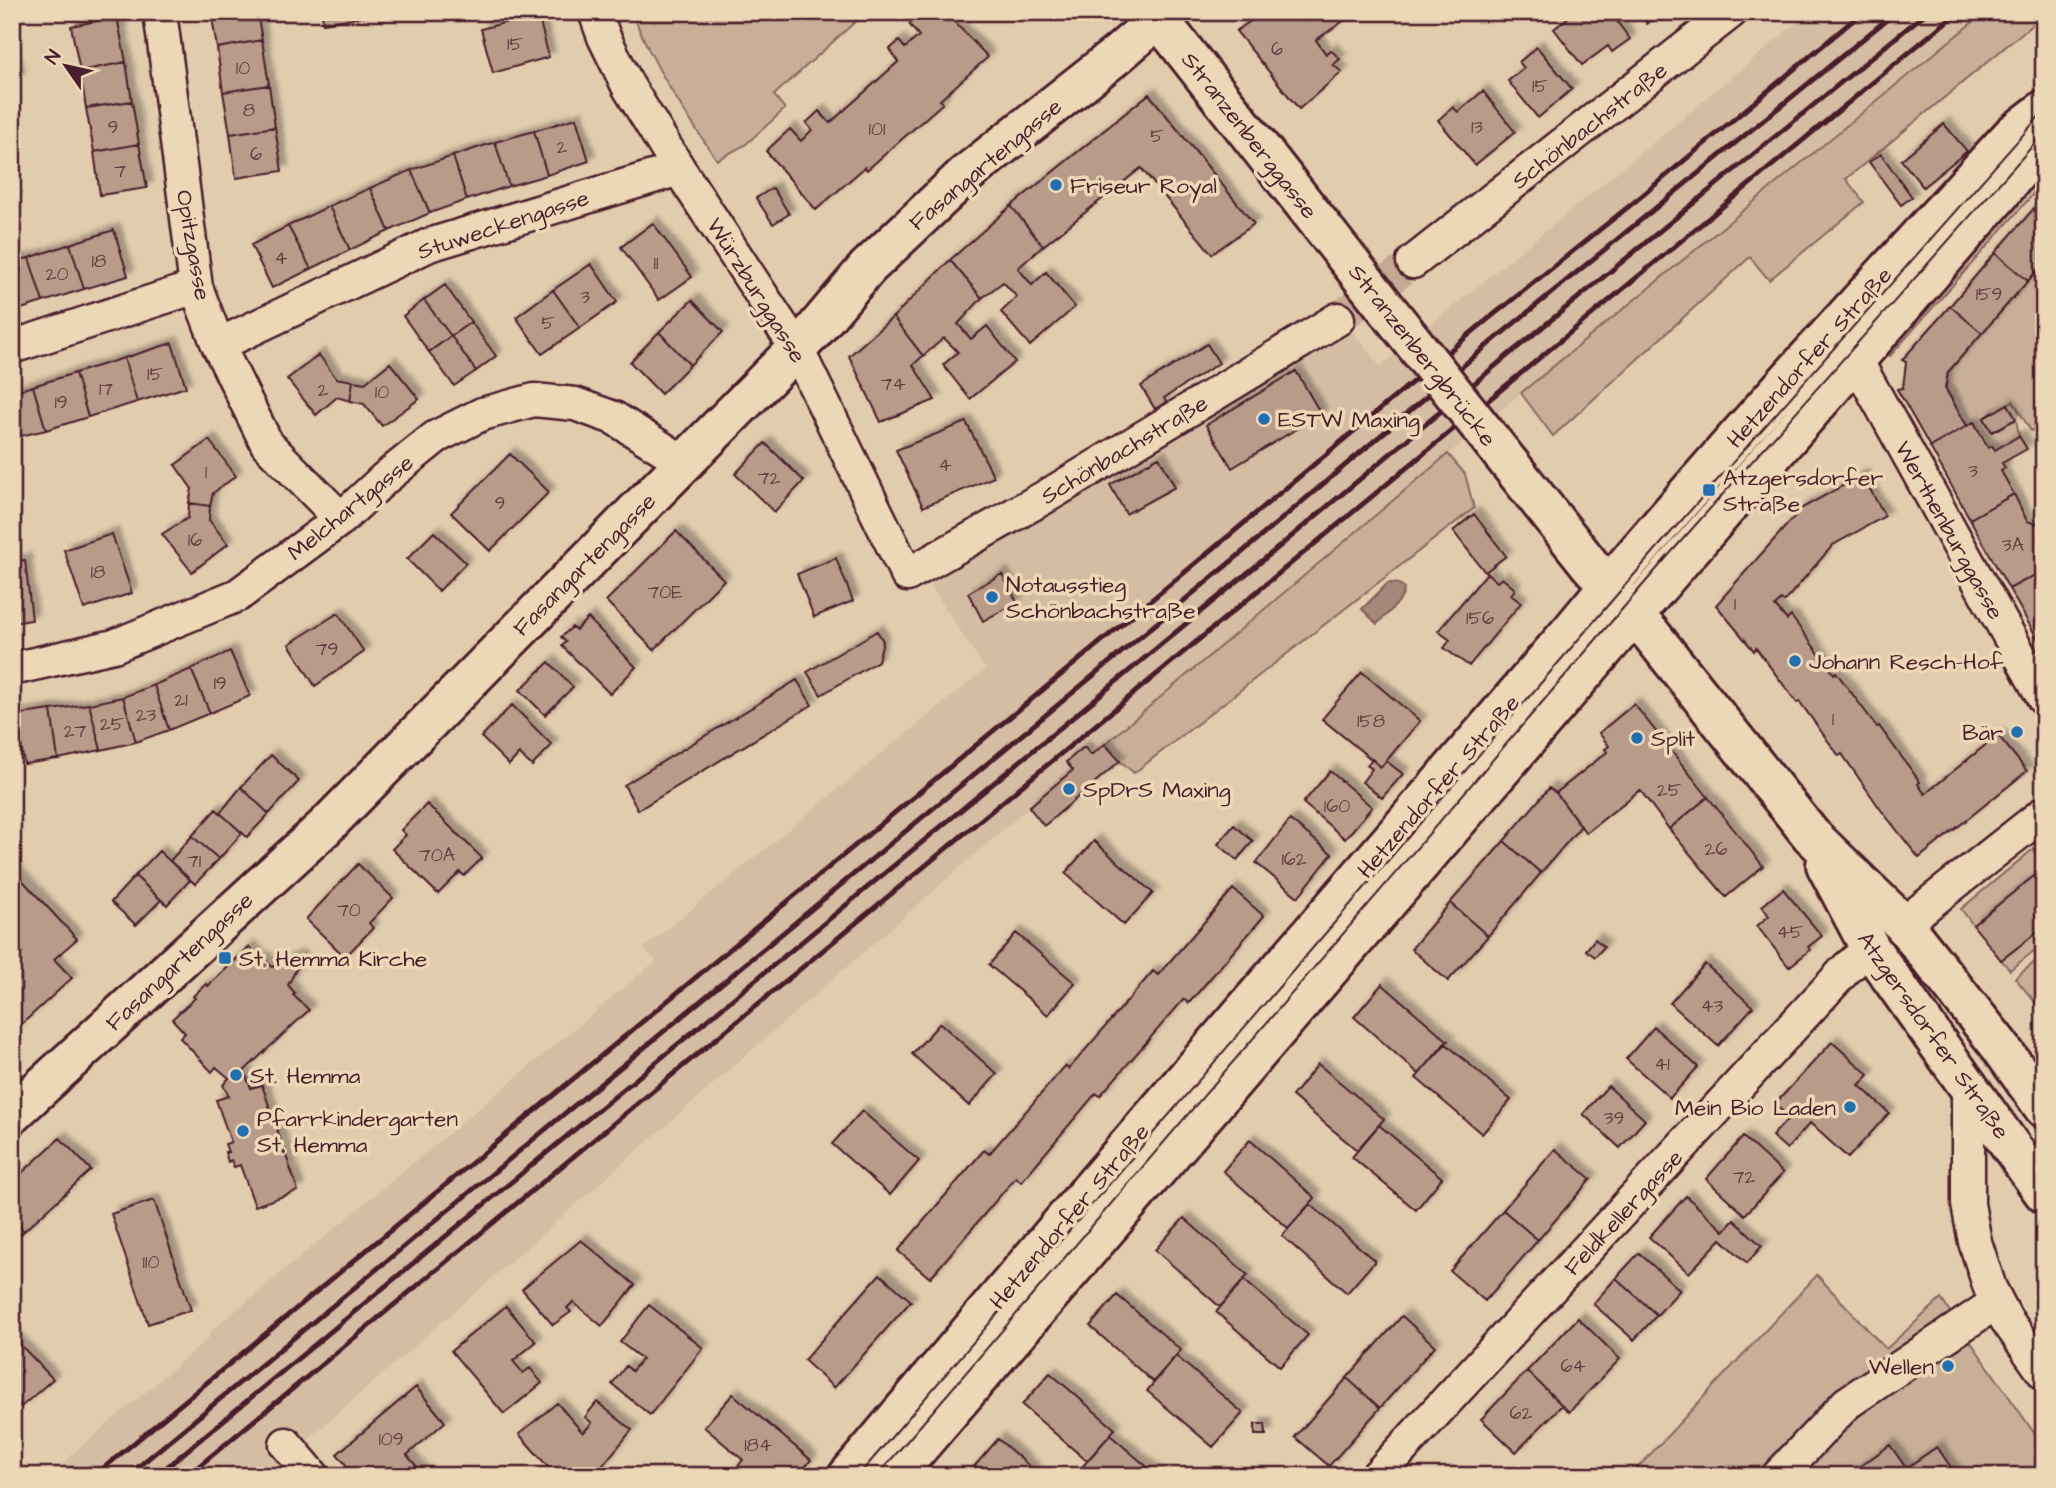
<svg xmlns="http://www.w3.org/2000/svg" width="2056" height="1488" viewBox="0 0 2056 1488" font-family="'Architects Daughter',sans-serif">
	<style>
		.built { fill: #d5bda3 }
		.green { fill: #c9af98; stroke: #8a6762; stroke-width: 2 }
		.water { fill: #a58879; stroke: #815e5a; stroke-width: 2 }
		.building { fill: #b89b89; stroke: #4a1f2b; stroke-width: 2; filter: url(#shadow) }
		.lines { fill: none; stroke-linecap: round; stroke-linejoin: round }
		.minor-tunnel { stroke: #c4a994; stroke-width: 32; stroke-dasharray: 32 16; stroke-linecap: butt }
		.minor-casing { stroke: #4a1f2b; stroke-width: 37 }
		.major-casing { stroke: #4a1f2b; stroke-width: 44 }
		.minor { stroke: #ecd7b6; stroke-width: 32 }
		.major { stroke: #ecd7b6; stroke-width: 38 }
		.tram { stroke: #4a1f2b; stroke-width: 2 }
		.rail { stroke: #4a1f2b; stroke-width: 5 }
		.major-bridge-casing { stroke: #4a1f2b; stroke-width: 44; stroke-linecap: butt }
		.major-bridge { stroke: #ecd7b6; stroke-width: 38 }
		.poi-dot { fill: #1f6fb2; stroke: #ecd7b6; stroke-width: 2.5 }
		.labels { text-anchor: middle; stroke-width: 7; stroke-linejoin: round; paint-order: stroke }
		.number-label { font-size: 19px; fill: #663e42 }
		.street-label { font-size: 23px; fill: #4a1f2b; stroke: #ecd7b6 }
		.poi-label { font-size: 23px; fill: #4a1f2b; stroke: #ecd7b6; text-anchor: start }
	</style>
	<defs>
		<filter id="shadow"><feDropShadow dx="6" dy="-6" stdDeviation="2" flood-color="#0004"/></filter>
	</defs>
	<rect width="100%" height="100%" fill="#e2ccae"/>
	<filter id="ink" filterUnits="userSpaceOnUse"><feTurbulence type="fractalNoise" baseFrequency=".0143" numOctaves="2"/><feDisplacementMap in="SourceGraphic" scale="14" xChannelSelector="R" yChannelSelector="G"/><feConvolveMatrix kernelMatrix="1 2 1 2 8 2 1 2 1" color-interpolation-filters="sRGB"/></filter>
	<g filter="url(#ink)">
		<path class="built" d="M1809 12H1985L1514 399 1106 743 1120 761 1044 826 1028 808 303 1444 271 1468 278 1476H53L71 1455 208 1339 210 1332 656 961 644 948 985 669 927 580 1199 422 1351 330 1380 366 1659 138Z"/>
		<path class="green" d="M632 12H866L774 95 785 109 745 145 717 160C684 112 653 66 632 12Z
			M1985 12H2044V15L1846 179 1864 202 1769 280 1750 257 1553 436 1521 393Z
			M2044 147V182L1890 356 1873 341Z
			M2044 262V424L2031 431 2013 401 1984 418 1992 432 2016 419 2019 436 1995 450 1992 446 1988 448 1974 422 1967 426 1946 389 1948 372Z
			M1448 454 1465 474 1474 508 1134 773 1120 761 1105 744Z
			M2044 840V868L1973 925 1961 909Z
			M2044 927V943L2010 970 2001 960Z
			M2041 957 2044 961V1013L2015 978Z
			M1817 1275 1886 1349 1941 1299 2044 1447V1476H1630Z"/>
		<path class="water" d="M1388 583C1425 582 1387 614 1377 624L1362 609Z"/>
		<path class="building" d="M211 12H257L262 40 217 48Z
			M322 12H367L368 16 323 23Z
			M922 12H945L988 57 940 100 943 103 867 170 865 167 816 210 766 151 790 129 801 141 812 130 806 123 819 111 830 123 898 62 890 49 899 41 905 48 919 36 909 24Z
			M1264 12H1340L1345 20 1316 40 1326 54 1331 50 1340 59 1333 65 1342 72 1299 109 1236 31Z
			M1575 12H1610L1630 39 1612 52 1608 46 1582 65 1554 29Z
			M1639 12H1662L1647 24Z
			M538 14 549 57 493 73 481 29Z
			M117 17 126 62 80 71 71 26Z
			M262 40 269 85 223 92 217 48Z
			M1537 47 1572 89 1538 118 1508 81 1524 68 1519 62Z
			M12 56 19 78 12 80Z
			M126 62 132 101 86 108 80 71Z
			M269 85 275 127 230 134 223 92Z
			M1483 91 1515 132 1475 165 1438 120 1453 107 1458 112Z
			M1149 94 1254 224 1212 254 1141 168 1043 246 1011 206Z
			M132 101 139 144 94 152 86 108Z
			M576 118 589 161 547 175 534 131Z
			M1944 124 1967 151 1923 187 1901 160Z
			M275 127 282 171 236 178 230 134Z
			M534 131 547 175 509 186 495 142Z
			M495 142 509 186 467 200 453 156Z
			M139 144 147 188 100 195 94 152Z
			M1881 154 1912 197 1901 205 1869 162Z
			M453 156 467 200 430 213 411 170Z
			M411 170 430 213 389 231 370 188Z
			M370 188 389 231 350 250 329 206Z
			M773 188 789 214 773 224 756 198Z
			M2042 199 2044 201V262L2028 281 1995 253Z
			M329 206 350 250 311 269 288 226Z
			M1011 206 1043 246 1018 268 1032 285 1046 272 1075 307 1030 346 1001 312 1017 297 1003 282 982 298 950 260Z
			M653 223 692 277 659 300 621 247Z
			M288 226 311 269 272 288 251 245Z
			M114 230 128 276 84 289 70 244Z
			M70 244 84 289 43 302 29 258Z
			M1995 253 2028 281 1982 333 1950 306Z
			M29 258 43 302 12 312V262Z
			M950 260 982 298 958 324 971 339 987 326 1015 362 970 399 943 365 958 352 944 338 923 356 893 317Z
			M591 264 617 302 580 328 553 290Z
			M445 285 471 322 451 336 424 300Z
			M553 290 580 328 542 354 516 317Z
			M424 300 451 336 429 352 403 316Z
			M692 300 723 332 690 365 659 332Z
			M1950 306 1982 333 1948 372 1945 388 1967 426 1930 447 1897 389 1903 388 1906 362 1902 360Z
			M893 317 923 356 913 365 935 400 881 422 849 356Z
			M471 322 496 356 476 371 451 336Z
			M659 332 690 365 661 394 630 362Z
			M451 336 476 371 454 386 429 352Z
			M172 343 186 387 137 402 124 358Z
			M1207 344 1219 363 1164 398 1166 402 1155 409 1141 386Z
			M319 355 336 378 353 381 350 401 337 397 316 415 287 379Z
			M124 358 137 402 88 417 75 373Z
			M390 363 419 399 382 426 364 404 350 401 353 381 365 383Z
			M1296 371 1321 414 1232 468 1206 425Z
			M75 373 88 417 46 430 33 386Z
			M33 386 46 430 12 438V392Z
			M2008 404 2016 419 1992 432 1984 418Z
			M966 422 994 477 923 507 896 450Z
			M1974 422 1988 448 1992 446 1995 450 2019 436 2027 449 2002 463 2005 468 2001 471 2014 494 1970 519 1930 447Z
			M209 440 236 476 213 493 210 506 189 503 192 489 175 465Z
			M765 443 804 481 774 512 735 474Z
			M510 454 549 492 490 551 451 513Z
			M1159 457 1175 487 1126 514 1110 485Z
			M1862 475 1885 516 1833 545 1784 602 1781 600 1775 606 1787 620 1791 616 1834 674 1836 672 1877 727 1879 726 1920 782 1918 784 1925 794 1998 735 2027 771 1919 858 1881 810 1842 754 1839 756 1799 701 1797 703 1756 648 1754 651 1716 605 1802 508Z
			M2014 494 2027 521 2035 524 2044 519V539L2040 530 2038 539 2044 549V570L2009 589 1970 519Z
			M189 503 210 506 209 520 228 544 192 572 162 534 188 518Z
			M1474 514 1506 556 1485 572 1453 531Z
			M676 531 724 580 654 650 606 601Z
			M434 532 466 563 439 591 407 559Z
			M112 534 132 593 84 609 64 550Z
			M836 558 853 601 814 617 797 574Z
			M25 560 32 620 12 623V562Z
			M2044 570V650L2009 589Z
			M1487 573 1497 582 1502 578 1515 589 1511 595 1521 603 1469 666 1444 648 1450 640 1438 631Z
			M1002 574 1017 602 983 621 968 593Z
			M338 613 364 652 315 686 289 644Z
			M588 618 636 667 610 694 562 646 566 642 561 637 572 627 576 630Z
			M877 631 883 641 878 661 821 695 807 672Z
			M230 651 250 696 210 713 191 669Z
			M549 662 573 687 545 715 520 690Z
			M191 669 210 713 169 730 154 685Z
			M1362 672 1420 721 1381 767 1322 719Z
			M797 680 812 705 638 810 624 785Z
			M154 685 169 730 136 742 123 697Z
			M123 697 136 742 101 750 89 704Z
			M89 704 101 750 58 759 51 710Z
			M1634 704 1708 797 1669 829 1640 790 1586 833 1556 793 1607 752 1605 749 1609 746 1599 733Z
			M512 705 552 745 532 766 519 754 509 765 481 737Z
			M51 710 58 759 24 764 16 715Z
			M1105 744 1120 761 1044 826 1029 807 1073 770 1066 762 1084 747 1091 755Z
			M271 755 299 781 269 814 241 787Z
			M1372 759 1381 767 1386 761 1403 774 1382 798 1362 782 1372 769 1367 765Z
			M1330 771 1372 807 1345 839 1303 803Z
			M241 787 269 814 247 837 220 813Z
			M1549 788 1556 793 1581 826 1541 873 1504 841Z
			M1708 797 1763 866 1726 897 1669 829Z
			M427 804 482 858 464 876 460 872 438 894 392 849 406 835 401 830Z
			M216 809 242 833 219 859 192 836Z
			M1290 820 1332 854 1298 897 1256 863Z
			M1234 825 1253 841 1237 860 1218 844Z
			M192 836 219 859 195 884 170 861Z
			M1094 841 1153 893 1124 925 1065 873Z
			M1504 841 1541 873 1488 936 1450 903Z
			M159 851 190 880 167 905 135 876Z
			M358 864 393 898 369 923 373 928 345 957 306 919Z
			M2044 868V927L2001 960 1973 925Z
			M12 869 77 939 54 959 72 978 12 1033V962L21 953 12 943Z
			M135 876 161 900 136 925 111 902Z
			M1233 889 1264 916 1189 1003 1184 999 1100 1096 1096 1093 1021 1182 1016 1177 930 1278 898 1251 984 1150 989 1154 1065 1066 1069 1069 1153 971 1158 975Z
			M1783 889 1822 936 1808 947 1810 950 1789 967 1757 926 1769 916 1762 906Z
			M1450 903 1488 936 1448 981 1411 949Z
			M1016 933 1075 983 1048 1015 989 965Z
			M1595 939 1604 947 1595 957 1586 950Z
			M249 947 262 960 264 958 272 967 298 956 302 958 288 985 295 993 293 995 309 1010 244 1071 251 1088 262 1085 298 1191 255 1206 240 1165 234 1167 231 1160 228 1162 225 1152H228L225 1144 231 1142 216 1100 229 1096 223 1085 229 1078 216 1067 212 1072 180 1038 185 1033 172 1019 195 998 193 996 206 984 208 986Z
			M1705 964 1753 1007 1718 1046 1670 1003Z
			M1382 984 1448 1041 1419 1074 1354 1017Z
			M940 1023 997 1074 969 1106 912 1054Z
			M1654 1027 1698 1067 1670 1098 1626 1059Z
			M1832 1042 1869 1075 1859 1085 1889 1113 1848 1158 1810 1123 1787 1149 1772 1136 1789 1118 1775 1104Z
			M1445 1043 1511 1100 1482 1134 1416 1078Z
			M1318 1064 1384 1119 1357 1150 1292 1096Z
			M1608 1086 1645 1120 1620 1148 1583 1114Z
			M862 1111 919 1161 890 1195 832 1144Z
			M1379 1125 1442 1178 1416 1210 1352 1157Z
			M1743 1137 1783 1173 1745 1215 1706 1179Z
			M60 1138 91 1170 24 1231 12 1218V1182Z
			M1250 1140 1315 1198 1288 1228 1223 1171Z
			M1555 1149 1591 1179 1538 1240 1503 1210Z
			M1686 1196 1724 1231 1734 1220 1762 1246 1747 1263 1721 1239 1689 1273 1649 1237Z
			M154 1200 191 1310 148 1324 111 1214Z
			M1310 1204 1375 1261 1347 1293 1282 1236Z
			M1503 1210 1538 1240 1485 1301 1450 1271Z
			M12 1218 24 1231 12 1242Z
			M1184 1218 1248 1275 1220 1307 1155 1250Z
			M581 1240 635 1285 602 1326 573 1302 567 1308 571 1312 553 1325 522 1289Z
			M1639 1253 1680 1290 1657 1315 1616 1278Z
			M880 1274 911 1301 834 1388 804 1360Z
			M1616 1278 1657 1315 1634 1340 1593 1304Z
			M1244 1280 1308 1335 1280 1367 1216 1312Z
			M1117 1295 1181 1350 1153 1382 1090 1326Z
			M649 1305 703 1348 650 1415 612 1384 626 1366 632 1371 642 1359 620 1342Z
			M506 1306 536 1342 513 1361 523 1373 530 1368 542 1383 504 1414 451 1351Z
			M1402 1316 1435 1346 1380 1408 1347 1378Z
			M1578 1318 1620 1359 1569 1412 1527 1371Z
			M12 1336 53 1379 21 1407 12 1398Z
			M1176 1356 1243 1413 1213 1447 1147 1391Z
			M1527 1371 1562 1405 1516 1452 1481 1419Z
			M1050 1373 1115 1429 1087 1461 1022 1405Z
			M1347 1378 1380 1408 1329 1466 1295 1437Z
			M416 1387 445 1422 407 1455 425 1476H355L337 1454Z
			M733 1394 811 1460 798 1476H730L743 1460 704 1427Z
			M597 1402 632 1430 594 1476H556L519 1434 557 1403 583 1433 592 1423 585 1417Z
			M1255 1424H1265L1266 1435H1255Z
			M1110 1435 1158 1476H1092L1082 1467Z
			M998 1439 1035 1471 1031 1476H966Z
			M1890 1445 1906 1468 1937 1447 1957 1476H1847Z"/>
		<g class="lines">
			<path class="minor-tunnel" d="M1338 319 1413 262"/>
			<defs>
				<path id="minor" d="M160 12 196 287 218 345 267 444 341 519
					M595 12 604 37 628 86 679 169 797 349 907 575 1052 493 1338 319
					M1413 262 1731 12
					M218 345 429 245 679 169
					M12 347 196 287
					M1856 360 2044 699
					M12 669 114 646 238 595 341 519 385 478 436 437 482 414 534 400 575 404 614 418 684 462
					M1903 924 2044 813
					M1968 1087V1204L1975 1242 1990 1288 2006 1319 2044 1373
					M286 1444 313 1476
					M1377 1476 1847 968 1870 948
					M1778 1476 1847 1403 1997 1302"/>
				<path id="major" d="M1159 19 1345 256
					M1501 453 1590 565 1651 634 1811 835 1903 924 1999 1045 2044 1108
					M1826 865 1870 948 2044 1193
					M12 1114 325 827 813 332 867 268 965 175 1118 54 1166 12
					M848 1476 1089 1191 1570 632C1712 460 1863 297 2013 134L2044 110
					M894 1476 1676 566 2000 194 2044 138"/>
			</defs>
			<use href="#minor" class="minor-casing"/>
			<use href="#major" class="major-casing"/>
			<use href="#minor" class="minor"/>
			<use href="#major" class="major"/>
			<path class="tram" d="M858 1476 1658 547 2044 111
				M877 1476 1667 557 2044 133"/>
			<path class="rail" d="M94 1476 1237 529 1477 328 1638 199 1863 12
				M127 1476 1239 555 1490 343 1896 12
				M156 1476 1280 546 1501 361 1927 12
				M187 1476 1958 12"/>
			<defs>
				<path id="major-bridge" d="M1345 256 1501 453"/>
			</defs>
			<use href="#major-bridge" class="major-bridge-casing"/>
			<use href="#major-bridge" class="major-bridge"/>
		</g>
	</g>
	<g class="poi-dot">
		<circle cx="1056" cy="185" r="7"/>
		<circle cx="1264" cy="419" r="7"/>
		<rect x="1702" y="483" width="14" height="14" rx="3.5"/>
		<circle cx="992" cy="597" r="7"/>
		<circle cx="1795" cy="661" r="7"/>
		<circle cx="2017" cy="732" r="7"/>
		<circle cx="1637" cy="738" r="7"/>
		<circle cx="1069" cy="789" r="7"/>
		<rect x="218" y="951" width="14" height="14" rx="3.5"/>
		<circle cx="236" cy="1075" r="7"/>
		<circle cx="1850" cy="1107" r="7"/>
		<circle cx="243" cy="1131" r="7"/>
		<circle cx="1948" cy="1366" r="7"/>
	</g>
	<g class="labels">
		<g class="number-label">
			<text x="515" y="50">15</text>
			<text x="1277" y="55">6</text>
			<text x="243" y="74">10</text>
			<text x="1540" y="92">15</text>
			<text x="249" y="116">8</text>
			<text x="113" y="133">9</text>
			<text x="1477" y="133">13</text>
			<text x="877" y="135">101</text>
			<text x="1157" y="142">5</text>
			<text x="562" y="153">2</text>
			<text x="256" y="160">6</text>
			<text x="120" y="177">7</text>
			<text x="281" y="264">4</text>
			<text x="99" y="267">18</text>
			<text x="656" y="269">11</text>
			<text x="57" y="280">20</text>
			<text x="1989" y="300">159</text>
			<text x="585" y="303">3</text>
			<text x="548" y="329">5</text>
			<text x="155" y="380">15</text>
			<text x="893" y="390">74</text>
			<text x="106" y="395">17</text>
			<text x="323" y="396">2</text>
			<text x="382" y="398">10</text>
			<text x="61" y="408">19</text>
			<text x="945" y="471">4</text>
			<text x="1973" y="477">3</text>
			<text x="206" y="478">1</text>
			<text x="769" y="484">72</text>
			<text x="500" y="509">9</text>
			<text x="195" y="546">16</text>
			<text x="2013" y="551">3A</text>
			<text x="98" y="578">18</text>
			<text x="665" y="598">70E</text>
			<text x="1735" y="610">1</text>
			<text x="1480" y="624">156</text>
			<text x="327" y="655">79</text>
			<text x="220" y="689">19</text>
			<text x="181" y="706">21</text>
			<text x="146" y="721">23</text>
			<text x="1833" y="725">1</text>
			<text x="1371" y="727">158</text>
			<text x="112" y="730">25</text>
			<text x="75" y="737">27</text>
			<text x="1669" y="796">25</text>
			<text x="1337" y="812">160</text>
			<text x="1716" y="855">26</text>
			<text x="437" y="861">70A</text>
			<text x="1294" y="865">162</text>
			<text x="194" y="867">71</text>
			<text x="349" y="916">70</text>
			<text x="1790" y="938">45</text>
			<text x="1712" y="1012">43</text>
			<text x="1662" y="1070">41</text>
			<text x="1614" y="1124">39</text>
			<text x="1744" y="1183">72</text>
			<text x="151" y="1268">110</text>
			<text x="1573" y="1372">64</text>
			<text x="1521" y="1419">62</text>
			<text x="391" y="1445">109</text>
			<text x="758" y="1451">184</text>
		</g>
		<g class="street-label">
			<text transform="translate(1589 125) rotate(-38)" y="8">Schönbachstraße</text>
			<text transform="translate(1250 135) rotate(52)" y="8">Stranzenberggasse</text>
			<text transform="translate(985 164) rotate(-40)" y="8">Fasangartengasse</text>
			<text transform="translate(503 224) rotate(-18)" y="8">Stuweckengasse</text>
			<text transform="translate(194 245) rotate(80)" y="8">Opitzgasse</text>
			<text transform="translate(757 290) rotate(58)" y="8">Würzburggasse</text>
			<text transform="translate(1423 355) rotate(52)" y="8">Stranzenbergbrücke</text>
			<text transform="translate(1809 357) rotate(-48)" y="8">Hetzendorfer Straße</text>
			<text transform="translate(1124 449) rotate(-31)" y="8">Schönbachstraße</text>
			<text transform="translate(350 507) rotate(-39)" y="8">Melchartgasse</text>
			<text transform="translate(1950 530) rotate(61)" y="8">Werthenburggasse</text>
			<text transform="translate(584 564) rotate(-45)" y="8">Fasangartengasse</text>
			<text transform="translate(1438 786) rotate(-49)" y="8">Hetzendorfer Straße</text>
			<text transform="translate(179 961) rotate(-43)" y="8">Fasangartengasse</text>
			<text transform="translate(1934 1035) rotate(55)" y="8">Atzgersdorfer Straße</text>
			<text transform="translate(1623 1212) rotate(-47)" y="8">Feldkellergasse</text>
			<text transform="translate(1069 1216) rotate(-50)" y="8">Hetzendorfer Straße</text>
		</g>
		<g class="poi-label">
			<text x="1070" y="193">Friseur Royal</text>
			<text x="1278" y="427">ESTW Maxing</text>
			<text x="1723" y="485">Atzgersdorfer<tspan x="1723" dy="26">Straße</tspan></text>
			<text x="1006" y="592">Notausstieg<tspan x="1006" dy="26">Schönbachstraße</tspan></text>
			<text x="1809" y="669">Johann Resch-Hof</text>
			<text x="2003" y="740" text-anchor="end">Bär</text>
			<text x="1651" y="746">Split</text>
			<text x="1083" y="797">SpDrS Maxing</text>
			<text x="239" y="966">St. Hemma Kirche</text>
			<text x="250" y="1083">St. Hemma</text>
			<text x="1836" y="1115" text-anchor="end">Mein Bio Laden</text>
			<text x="257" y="1126">Pfarrkindergarten<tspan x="257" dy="26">St. Hemma</tspan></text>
			<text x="1934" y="1374" text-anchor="end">Wellen</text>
		</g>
	</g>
	<rect width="2056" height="1488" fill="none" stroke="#ecd7b6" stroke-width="42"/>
	<rect x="21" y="21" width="2014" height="1446" fill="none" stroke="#4a1f2b" stroke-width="2.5" filter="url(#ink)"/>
	<g transform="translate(66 66) rotate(304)" stroke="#ecd7b6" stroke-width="5" paint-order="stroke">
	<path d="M0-5L12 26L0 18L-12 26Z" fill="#4a1f2b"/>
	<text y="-10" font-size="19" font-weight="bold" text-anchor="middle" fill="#4a1f2b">N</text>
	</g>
</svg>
